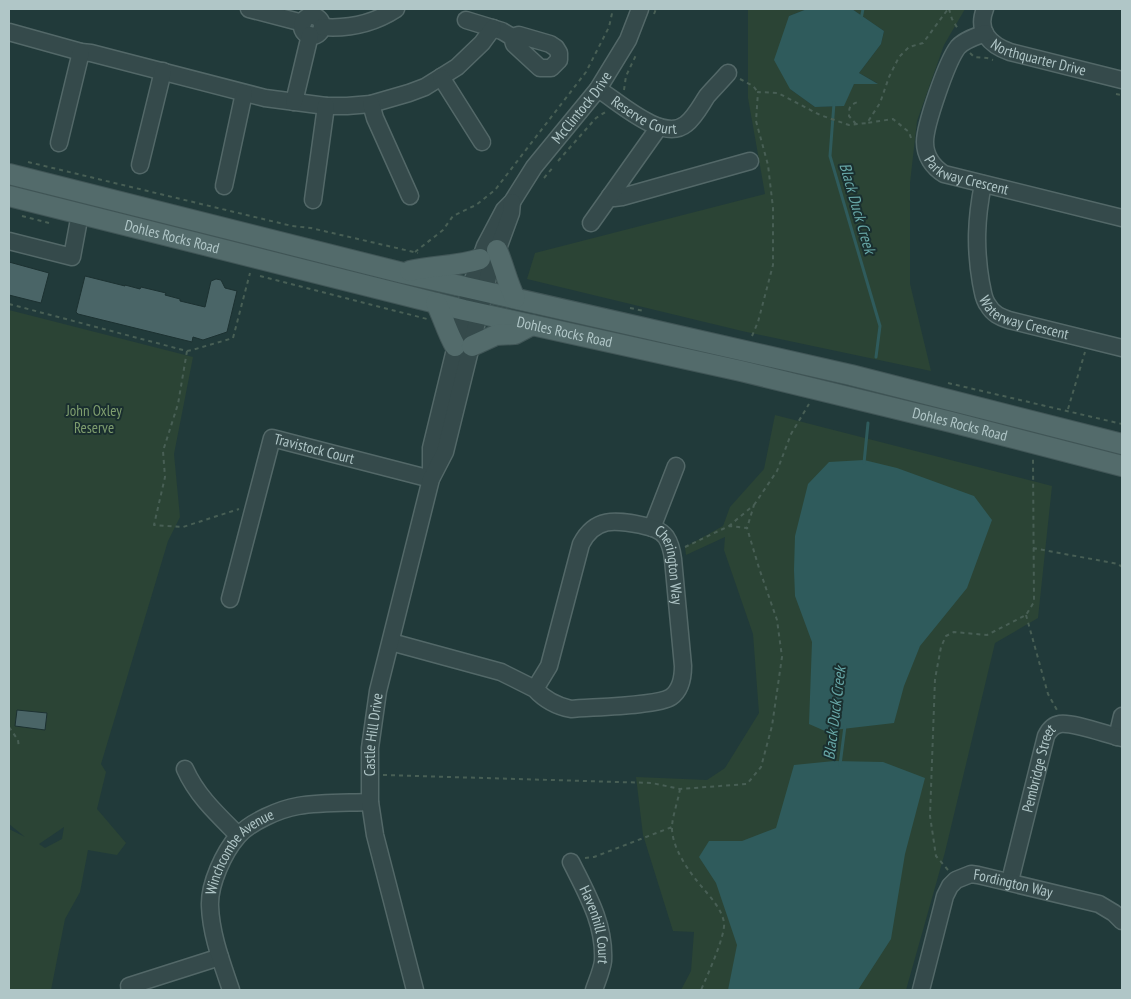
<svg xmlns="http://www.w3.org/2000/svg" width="1131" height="999" viewBox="0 0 1131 999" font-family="'PT Sans Narrow',sans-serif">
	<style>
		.green { fill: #2b4435; fill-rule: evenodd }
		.water { fill: #2f5b5c }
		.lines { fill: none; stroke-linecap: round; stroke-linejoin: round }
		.stream { stroke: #2f5b5c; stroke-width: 3 }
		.building { fill: #4a6567; stroke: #1c3131 }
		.minor-casing { stroke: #536868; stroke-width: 19 }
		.major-casing { stroke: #415657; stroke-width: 22 }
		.path { stroke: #485f55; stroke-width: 2; stroke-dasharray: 4 4; stroke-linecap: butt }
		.minor { stroke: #354a4b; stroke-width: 16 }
		.major { stroke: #536b6b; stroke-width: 20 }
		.labels { text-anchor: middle; stroke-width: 4; stroke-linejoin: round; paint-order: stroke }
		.street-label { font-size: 15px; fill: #b0c6c7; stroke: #1a2f2f }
		.park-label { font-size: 15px; fill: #7e9d6e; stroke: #1a2f2f }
		.water-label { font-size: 16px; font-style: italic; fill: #67a7a7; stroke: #1a2f2f }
	</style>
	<rect width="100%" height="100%" fill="#213a3a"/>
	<path class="green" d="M748 9H807L789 16 790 89 815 107 843 106 854 84 877 83 859 73 881 44 884 31 852 9H965L944 45 917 121 910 183V284L931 371 742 331 527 279 535 253 765 194 748 98Z
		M9 310 193 357 174 454 180 517 168 541 101 764 106 772 97 809 126 843 117 855 88 850 80 892 65 919 51 990H9V829L25 837 9 824ZM64 827 62 839 45 848 39 844Z
		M775 415 1052 486 1038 618 995 643 945 852 906 990H681L691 971 694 932 673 931 643 835 636 777 707 780 725 768 759 713 753 634 724 550 725 537 686 555 685 547 723 526 730 507 764 469Z"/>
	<path class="water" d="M807 9H852L884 31 881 44 859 73 878 84H854L844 106 815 107 790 89 774 60 789 16Z
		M864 460 897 468 974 496 992 520 967 588 920 646 904 686 894 723 825 731 809 724 812 642 795 596 794 570 795 536 808 484 829 462Z
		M834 761 883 762 925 778 905 854 891 939 858 990H728L737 945 716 883 699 857 709 841H742L776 828 794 765Z"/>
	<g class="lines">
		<path class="stream" d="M861 19 863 9
			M834 103 830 156 880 326 876 357
			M864 463 868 423
			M840 765 845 726"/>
	</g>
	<path class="building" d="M9 262 49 273 41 303 9 295Z
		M85 276 125 286V285L140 289 141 287 166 293 165 295 180 299V301L205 307 211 281 216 279 221 280 225 288 237 291 227 332 203 340 193 337 192 342 78 314 76 312Z
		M17 710 47 713 45 730 15 726Z"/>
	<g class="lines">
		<defs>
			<g id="minor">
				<path d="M249 9 303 23"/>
				<path id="s1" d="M985 9C976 31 990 45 1010 52L1122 80"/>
				<circle cx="312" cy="26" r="10"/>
				<path d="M466 20 502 31 512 37 514 44 540 68H551L559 60V53L556 48 550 44 519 35 512 37"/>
				<path d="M322 27C349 29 373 24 396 9"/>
				<path d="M9 32 81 52 91 53 265 98 326 106H347L371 104 409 93 425 87 457 67 482 43 493 28"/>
				<path id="s2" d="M985 33C977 36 964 40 958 47 947 61 925 125 925 142 925 156 933 167 944 174L1122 218"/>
				<path d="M441 77 482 142"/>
				<path id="s3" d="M598 89C619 102 663 143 686 124 695 117 701 105 707 96 714 88 721 81 728 73"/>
				<path d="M294 102 310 35"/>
				<path d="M371 104 375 118 410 196"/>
				<path d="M59 143 81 52"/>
				<path d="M140 165 163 71"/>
				<path id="s4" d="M983 184C976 219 975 248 981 283 983 291 983 299 988 305 993 314 1000 317 1009 320L1122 348"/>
				<path d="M224 186 244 93"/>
				<path d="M610 196 614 198 622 197 750 161"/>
				<path d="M313 200 326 106"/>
				<path d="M591 223 659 127"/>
				<path d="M9 241 72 257 80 214"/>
				<path id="s5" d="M431 477V448L470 288 485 246 504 210 512 202 534 167 598 89 628 40 640 9"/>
				<path d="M652 528 676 466"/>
				<path id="s6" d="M230 599 272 438 431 479"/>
				<path id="s7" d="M391 642 501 672 535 689 549 666 581 544C595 517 615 520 641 525 650 527 660 529 666 537 670 543 672 551 673 559L683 666C683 677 681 690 671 697 658 706 590 707 571 709 556 706 545 700 535 689"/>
				<path d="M1117 737 1122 716"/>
				<path d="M185 769C197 796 218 815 238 835"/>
				<path id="s8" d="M571 862C587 894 605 924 603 961 602 970 597 981 594 990"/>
				<path id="s9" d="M1010 881 1046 736C1049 730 1053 725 1060 724 1073 722 1108 735 1122 738"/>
				<path d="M129 986 220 957"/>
				<path id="s10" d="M231 990C222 963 211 935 210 906 209 884 224 852 238 836 250 822 280 809 298 806 321 802 347 803 370 802"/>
				<path id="s11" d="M415 990 375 835 370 802V748L378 691 431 479 445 452 489 273 511 213 512 202"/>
				<path id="s12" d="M921 990 945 896 950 886 956 880 971 874 978 875 1099 904 1114 913 1122 921"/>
			</g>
			<g id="major">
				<path d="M9 174 403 273 851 375 1122 444"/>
				<path id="s13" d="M9 196 464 310 741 371 951 422 1122 466"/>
				<path d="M497 250C504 266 507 282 515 298"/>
				<path d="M410 271C433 265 457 267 480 259"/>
				<path d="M436 303C443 317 447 332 455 346"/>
				<path d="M472 346 496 335 515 334 532 325"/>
			</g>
		</defs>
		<use href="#minor" class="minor-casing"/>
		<use href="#major" class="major-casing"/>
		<path class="path" d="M949 9 952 19 958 29
			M654 14 656 9
			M970 53 974 57 987 58 993 60
			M740 79 753 86 758 92
			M624 90 626 76 637 53
			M1116 94 1122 95
			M856 124 849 116C849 108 849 105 858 102
			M911 138 909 132 893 119 867 123 880 103 889 77 899 57 909 47 923 43 948 9
			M558 161 596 118 607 111
			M28 162 292 226 311 228 418 253
			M544 178 554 166
			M22 216 49 223
			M415 252 443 230 453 216 476 205 495 190 586 72 609 27 613 9
			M260 276 427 319
			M9 304 187 351 192 350 233 338 250 273
			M630 308 644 311
			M752 336 758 322 773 265V208L768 165 756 121 758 92 778 93 820 115 849 125 867 123
			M187 351 178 404 163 451 165 477 154 525 183 527 239 509
			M948 383 1122 424
			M1068 409 1085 352
			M754 505 777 471 791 434 809 404
			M685 547 729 526 747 528 754 505 729 526
			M1033 548 1118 564 1122 567
			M1026 615 1048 694 1057 710
			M9 727 18 740 19 748
			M383 775 652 783 680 789 747 784 761 767 772 726 782 657 777 620 759 568 747 528
			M680 789C678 801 673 814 672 826 671 847 689 872 702 887 711 898 721 908 724 922 726 935 707 976 701 990
			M585 858 594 857 672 827
			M948 870 936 856 930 816 935 679 941 647 946 636 954 632 987 635 1026 615 1034 602 1033 459"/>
		<use href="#minor" class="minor"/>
		<use href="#major" class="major"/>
	</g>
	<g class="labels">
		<g class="street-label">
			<text dy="5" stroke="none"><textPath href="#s1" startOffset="86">Northquarter Drive</textPath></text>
			<text dy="5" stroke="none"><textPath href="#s5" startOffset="408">McClintock Drive</textPath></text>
			<text dy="5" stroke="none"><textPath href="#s3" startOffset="54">Reserve Court</textPath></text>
			<text dy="5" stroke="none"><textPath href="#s2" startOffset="192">Parkway Crescent</textPath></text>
			<text dy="5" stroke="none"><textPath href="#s13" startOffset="168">Dohles Rocks Road</textPath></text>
			<text dy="5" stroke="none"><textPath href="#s4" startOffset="162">Waterway Crescent</textPath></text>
			<text dy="5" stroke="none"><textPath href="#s13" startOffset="572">Dohles Rocks Road</textPath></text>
			<text dy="5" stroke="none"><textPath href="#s13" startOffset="978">Dohles Rocks Road</textPath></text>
			<text dy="5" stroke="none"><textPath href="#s6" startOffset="210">Travistock Court</textPath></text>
			<text dy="5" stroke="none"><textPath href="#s7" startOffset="431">Cherington Way</textPath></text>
			<text dy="5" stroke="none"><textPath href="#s11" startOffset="261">Castle Hill Drive</textPath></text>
			<text dy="5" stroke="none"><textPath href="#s9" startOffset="116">Pembridge Street</textPath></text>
			<text dy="5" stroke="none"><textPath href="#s10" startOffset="152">Winchcombe Avenue</textPath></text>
			<text dy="5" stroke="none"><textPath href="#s12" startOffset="176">Fordington Way</textPath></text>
			<text dy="5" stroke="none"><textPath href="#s8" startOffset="68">Havenhill Court</textPath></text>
		</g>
		<g class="park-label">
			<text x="94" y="416">John Oxley<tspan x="94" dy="17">Reserve</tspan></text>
		</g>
		<g class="water-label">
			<text transform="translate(858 208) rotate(74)" y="6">Black Duck Creek</text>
			<text transform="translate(834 713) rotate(-83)" y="6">Black Duck Creek</text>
		</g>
	</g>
	<rect width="1131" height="999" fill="none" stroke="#b0c6c7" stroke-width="20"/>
</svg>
